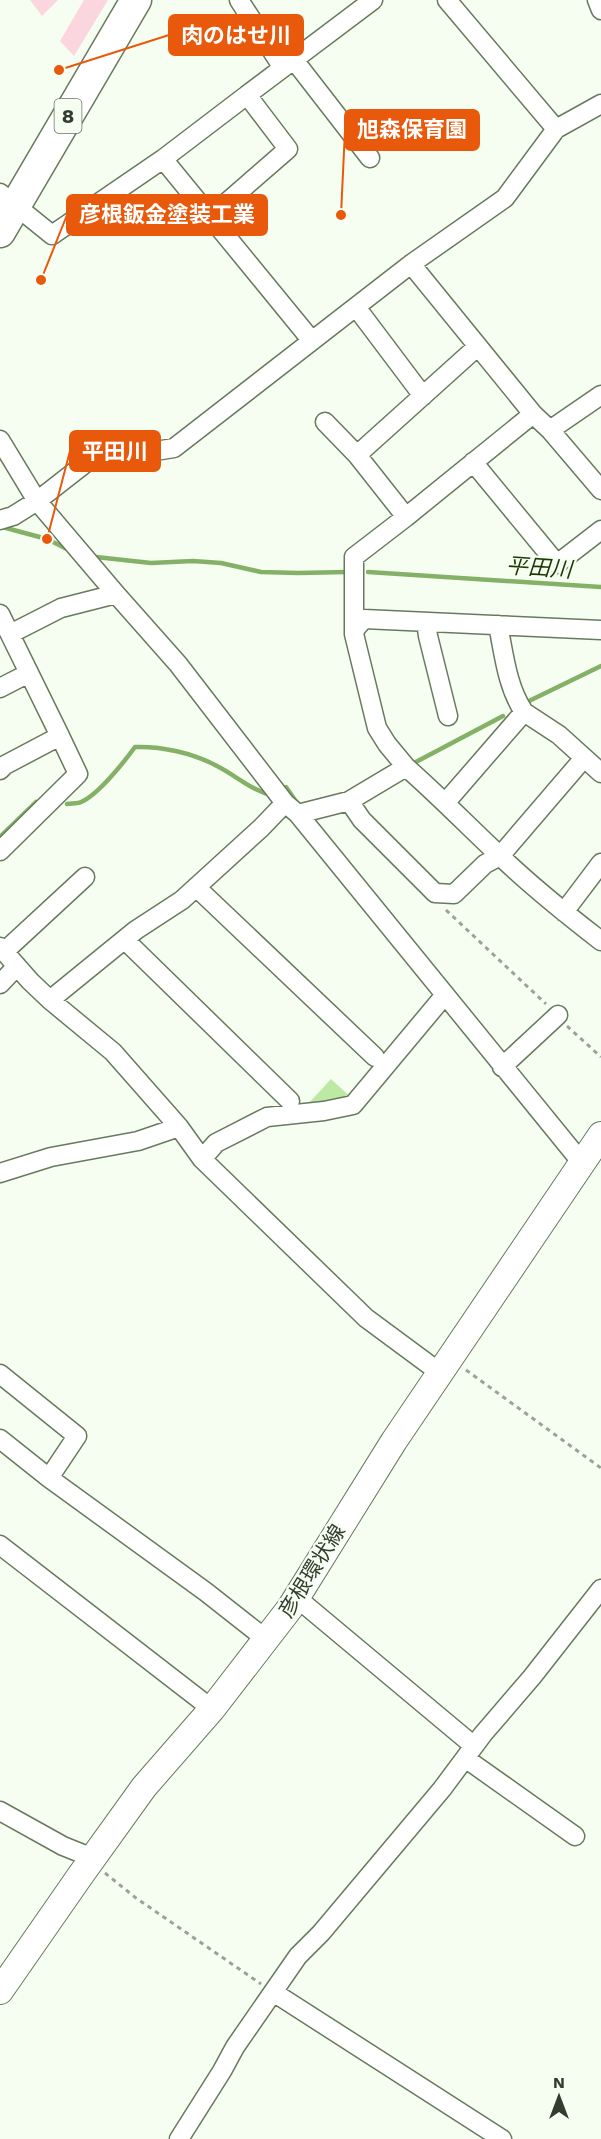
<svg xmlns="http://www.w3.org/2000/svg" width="601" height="2139" viewBox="0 0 601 2139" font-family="'Work Sans','Noto Sans JP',sans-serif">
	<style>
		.green { fill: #bee9a4 }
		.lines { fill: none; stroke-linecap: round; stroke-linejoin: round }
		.stream { stroke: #84b167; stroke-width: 4.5 }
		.building { fill: #fcd6de }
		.minor-casing { stroke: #687a5d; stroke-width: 21 }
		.secondary-casing { stroke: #687a5d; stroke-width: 28 }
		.trunk-casing { stroke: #687a5d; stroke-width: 33 }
		.path { stroke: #9ba396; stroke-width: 3; stroke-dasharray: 4.5 4.5; stroke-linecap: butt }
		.minor { stroke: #fff; stroke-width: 18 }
		.secondary { stroke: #fff; stroke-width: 26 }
		.trunk { stroke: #fff; stroke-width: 30 }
		.labels { text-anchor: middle; stroke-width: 4.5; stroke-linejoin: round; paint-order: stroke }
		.shield { fill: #f6fef1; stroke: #6e7669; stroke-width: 1.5 }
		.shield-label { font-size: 20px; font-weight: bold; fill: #343c2f }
		.street-label { font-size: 21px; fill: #343c2f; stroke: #f6fef1 }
		.water-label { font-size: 22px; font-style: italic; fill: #1d3903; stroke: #f6fef1 }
		.leader { fill: none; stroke: #e8590c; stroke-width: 2 }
		.callout-dot { fill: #e8590c; stroke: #f6fef1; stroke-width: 2 }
		.callout { fill: #e8590c; stroke: #e8590c; stroke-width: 2 }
		.callout-label { font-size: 22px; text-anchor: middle; font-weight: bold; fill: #fff }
	</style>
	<rect width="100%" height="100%" fill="#f6fef1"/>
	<path class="green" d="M331 1079 355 1101 307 1105Z"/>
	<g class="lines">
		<path class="stream" d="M6 528 47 539 69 550
			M96 557 151 563 193 561 221 563 261 572 298 573 347 572
			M368 572 601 587
			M529 701 601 666
			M414 763 503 716
			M283 789 286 787 297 803
			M67 804C71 803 77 804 81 802 98 795 124 762 135 747 161 746 193 753 217 766 235 775 251 790 271 795
			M0 837 36 802"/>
	</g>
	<path class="building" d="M30 0H58L42 16Z
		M84 0H108L74 56 60 41Z"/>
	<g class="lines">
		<defs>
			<path id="minor" d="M239 0 283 68
				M447 0 556 129
				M597 0 601 10
				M294 60 370 158
				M247 95 373 0
				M0 193 52 235 163 159
				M210 217 288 149 247 95 163 159 312 341
				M411 264 533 414 550 430 601 395
				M356 307 423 396
				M477 347 357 455 406 517 533 414
				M325 422 357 455
				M550 430 601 490
				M0 440 37 501 116 594 178 664 285 803 298 814 582 1163
				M473 462 557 564 601 530
				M0 520 13 516 37 501 87 462 174 448 411 264 505 198 556 129 601 104
				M0 614 60 736
				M426 622 428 636 448 716
				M498 625C504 654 507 687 524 712
				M10 634 61 608 116 594
				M354 634V557L406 517
				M0 688 29 673
				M406 767 387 744 377 728 354 634 356 628 364 619 601 630
				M0 770 5 765 60 736 78 774 0 851
				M349 801 362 820 435 893 454 894 485 864 500 856 584 758
				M446 802 524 712 559 735 601 773
				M298 814 349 801 406 767C438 795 468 826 499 855 531 886 566 914 601 941
				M196 887 375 1057
				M564 912 601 863
				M125 940 290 1101
				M0 947 30 981 50 1000 113 1052 179 1127 202 1159 366 1318 439 1372
				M5 951 85 877
				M0 984 17 966
				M50 1000 136 930 182 900 261 828 285 803
				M502 1067 558 1015
				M202 1159 216 1143 267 1117 324 1111 353 1105 444 996
				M0 1173 51 1157 138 1141 179 1127
				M0 1374 77 1436 49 1478 0 1439
				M49 1478 206 1592 267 1640
				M0 1545 212 1709
				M297 1598 474 1746
				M465 1758 575 1836
				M0 1811 63 1846 83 1854 91 1861
				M273 1992 502 2139
				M179 2139 222 2071 235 2047 298 1956 321 1933 442 1789 483 1734 532 1677 601 1589"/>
			<path id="secondary" d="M0 1991 80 1876 144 1787 212 1709 290 1608 394 1441 601 1135"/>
			<path id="trunk" d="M0 232 136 0"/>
		</defs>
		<use href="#minor" class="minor-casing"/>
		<use href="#secondary" class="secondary-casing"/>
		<use href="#trunk" class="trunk-casing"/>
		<path class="path" d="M446 910 546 1004
			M567 1026 601 1057
			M466 1370 601 1468
			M105 1873 136 1898 261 1984"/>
		<use href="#minor" class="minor"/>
		<use href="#secondary" class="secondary"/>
		<use href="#trunk" class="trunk"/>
	</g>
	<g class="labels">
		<rect class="shield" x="54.5" y="99" width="27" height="34" rx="4.5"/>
		<g class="shield-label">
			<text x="68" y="123">8</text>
		</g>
		<g class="street-label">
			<text transform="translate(312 1571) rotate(-58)" y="7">彦根環状線</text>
		</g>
		<g class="water-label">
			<text transform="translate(539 567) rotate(4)" y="8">平田川</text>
		</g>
	</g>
	<path class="leader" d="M59 70L169 35M341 215L345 130M41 280L67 215M47 539L70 451"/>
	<g class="callout-dot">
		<circle cx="59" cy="70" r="6"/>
		<circle cx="341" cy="215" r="6"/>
		<circle cx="41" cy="280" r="6"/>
		<circle cx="47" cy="539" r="6"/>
	</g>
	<g class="callout">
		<rect x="169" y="15" width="134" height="40" rx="6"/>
		<rect x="345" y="110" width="134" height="40" rx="6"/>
		<rect x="67" y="195" width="200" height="40" rx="6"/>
		<rect x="70" y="431" width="90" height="40" rx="6"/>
	</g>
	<g class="callout-label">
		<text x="236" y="43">肉のはせ川</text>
		<text x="412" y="137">旭森保育園</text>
		<text x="167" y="222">彦根鈑金塗装工業</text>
		<text x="115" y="459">平田川</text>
	</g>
	<g transform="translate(559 2097)" stroke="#f6fef1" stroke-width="4.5" paint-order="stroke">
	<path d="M0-4.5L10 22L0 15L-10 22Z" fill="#343c2f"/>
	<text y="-9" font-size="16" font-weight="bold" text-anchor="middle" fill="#343c2f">N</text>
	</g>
</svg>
